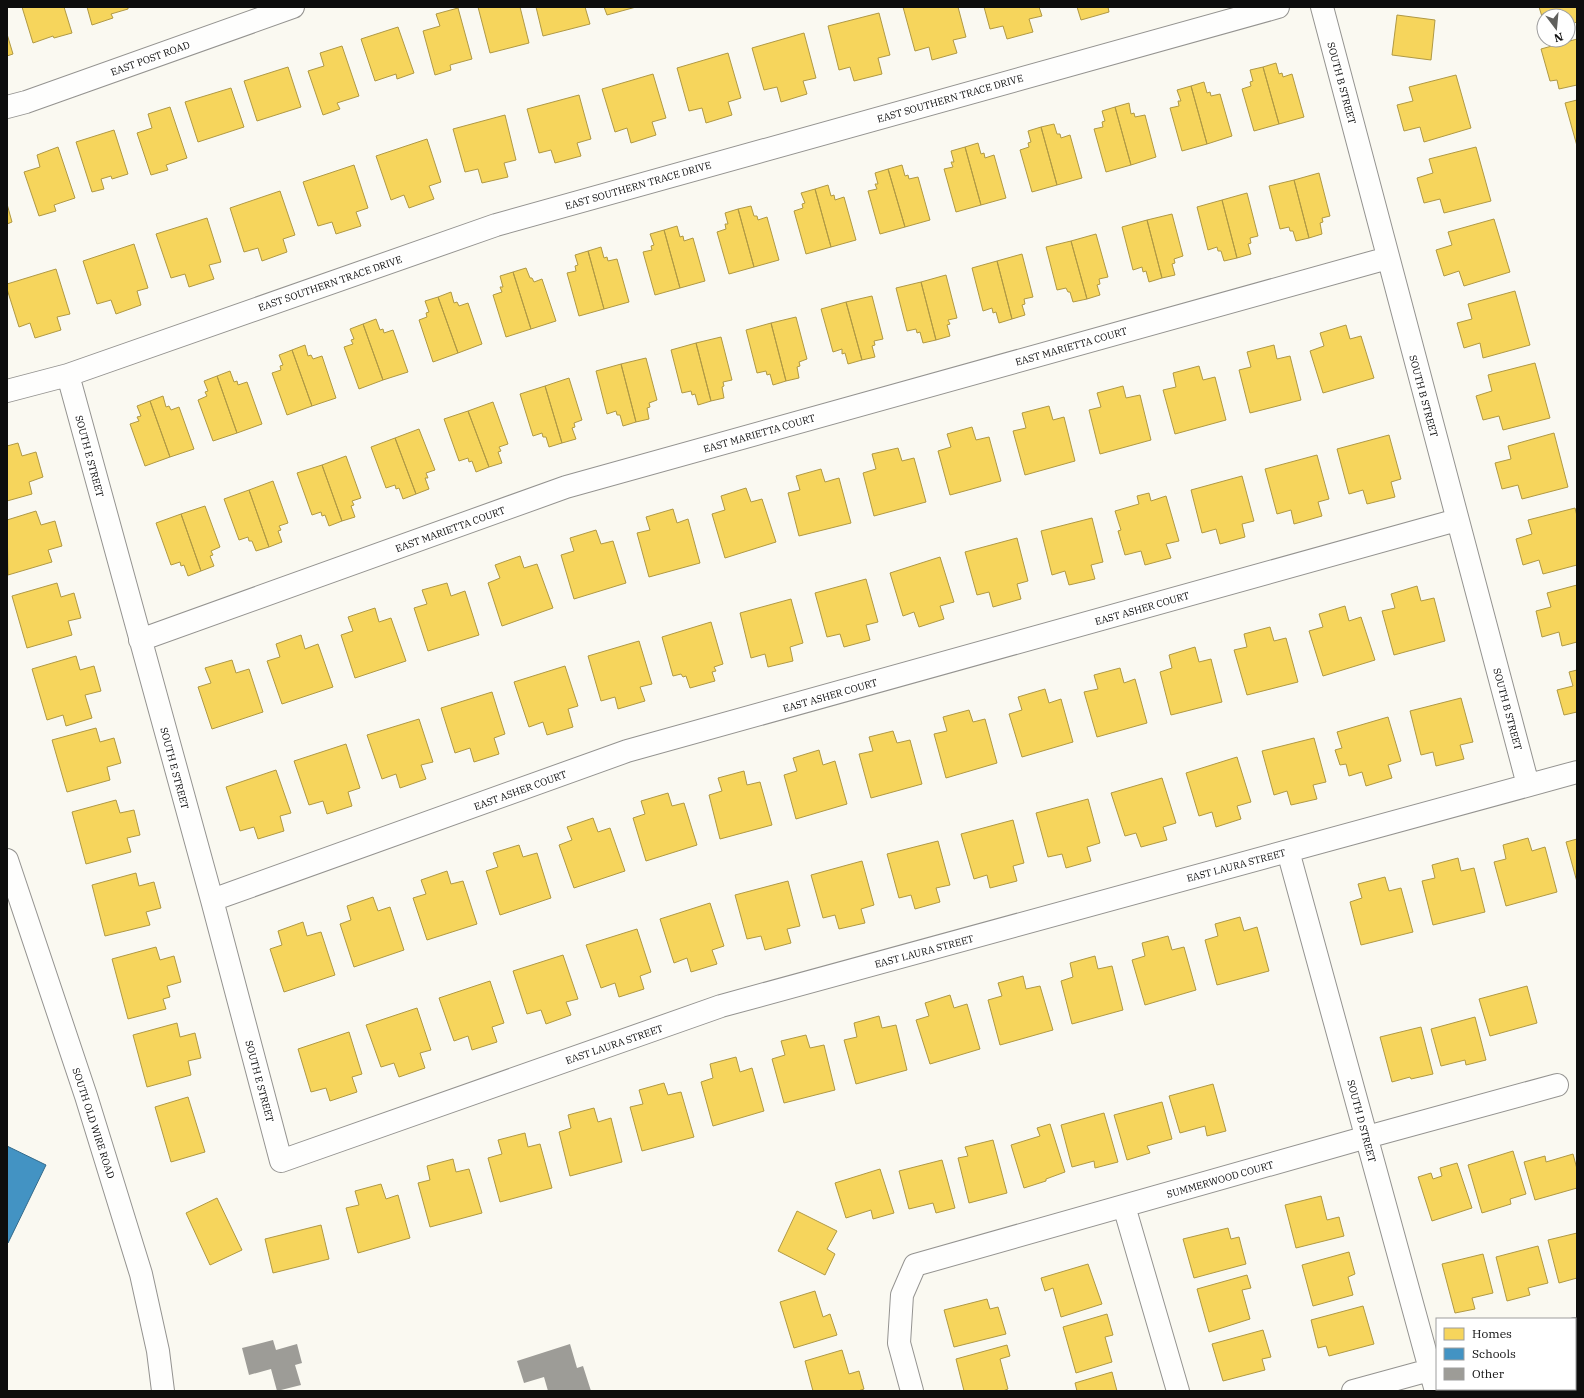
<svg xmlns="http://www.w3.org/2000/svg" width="1584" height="1398" viewBox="0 0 1584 1398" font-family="'IBM Plex Serif',serif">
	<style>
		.homes { fill: #f6d55c; stroke: #b09944 }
		.schools { fill: #4393c3; stroke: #336b8c }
		.building { fill: #9d9c97 }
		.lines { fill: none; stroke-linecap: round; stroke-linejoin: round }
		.minor-casing { stroke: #949390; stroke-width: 24 }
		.minor { stroke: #fefefd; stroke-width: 22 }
		.labels { text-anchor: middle; stroke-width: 4; stroke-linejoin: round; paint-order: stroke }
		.street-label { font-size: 10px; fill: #0d0d0d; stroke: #fff }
	</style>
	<rect width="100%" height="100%" fill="#faf9f1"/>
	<path class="homes" d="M22 7H64L72 33 54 38 53 36 33 43Z
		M87 7H128V9L111 14 113 18 92 25Z
		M478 7H520L529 43 490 53Z
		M536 7H585L590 24 543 36Z
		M604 7H636L607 15Z
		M903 7H958L966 37 953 40 957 53 932 60 929 47 915 51Z
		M984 7H1039L1042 16 1029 19 1033 32 1007 39 1003 26 990 29Z
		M1077 7H1108L1109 12 1081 20Z
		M1539 7H1577V22L1568 25V16H1544V23Z
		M458 8 472 59 450 65 451 70 435 75 423 31 440 26 436 14Z
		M879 13 890 55 878 58 882 74 854 81 850 67 839 70 828 26Z
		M1397 15 1435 20 1431 60 1392 55Z
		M398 27 414 73 397 79 396 74 375 81 361 39Z
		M804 33 816 78 803 81 807 94 781 102 777 87 764 90 752 48Z
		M7 34 13 54 7 56Z
		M1577 39V85L1559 89 1557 80 1550 81 1541 49Z
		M342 46 359 96 337 103 340 109 323 115 308 71 324 66 320 53Z
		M728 53 741 98 728 102 732 115 706 123 702 108 689 111 677 68Z
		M1276 63 1279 74 1282 73 1283 77 1292 74 1304 117 1279 124 1263 67Z
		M288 67 301 107 257 121 244 81Z
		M1263 67 1279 124 1254 131 1242 89 1251 86 1250 82 1253 81 1250 70Z
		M653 74 666 118 652 122 656 135 631 143 627 128 615 132 602 89Z
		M1456 75 1471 128 1424 142 1420 127 1404 131 1397 105 1413 101 1409 87Z
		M1204 82 1207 93 1210 92 1211 96 1220 94 1232 136 1207 144 1191 86Z
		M1191 86 1207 144 1182 151 1170 108 1179 106 1178 101H1181L1177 90Z
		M231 88 244 127 198 142 185 102Z
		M579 95 591 139 577 143 581 156 555 163 551 150 539 153 527 109Z
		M1577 100V146L1565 103Z
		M1129 103 1131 114 1134 113 1135 117 1145 115 1156 157 1131 165 1115 107Z
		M170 107 187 158 166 165 168 170 151 175 137 133 152 128 148 114Z
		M1115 107 1131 165 1106 172 1094 129 1103 127 1102 122 1105 121 1102 111Z
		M505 115 516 160 504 163 508 177 482 183 478 169 465 172 453 129Z
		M1054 124 1057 134H1060L1061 138 1070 135 1082 178 1057 185 1041 127Z
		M1041 127 1057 185 1032 192 1020 150 1029 147 1028 143 1031 142 1028 131Z
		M114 130 128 174 112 179 111 176 101 179 104 189 92 192 76 142Z
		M427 139 441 182 429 186 434 199 409 208 404 195 391 200 376 156Z
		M978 143 981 154 984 153 985 158 994 155 1006 198 981 205 965 147Z
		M58 147 75 198 54 205 56 211 39 216 24 172 40 167 37 155Z
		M965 147 981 205 956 212 944 169 953 167 951 162H954L951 151Z
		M1476 147 1491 201 1444 213 1440 199 1424 203 1417 178 1433 173 1429 159Z
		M354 165 368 208 356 212 361 226 336 234 332 222 318 226 303 182Z
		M902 165 905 176 908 175 909 179 918 177 930 220 905 227 888 169Z
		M888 169 905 227 880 234 868 191 877 189 875 184H878L875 173Z
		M1319 173 1330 216 1322 218 1323 222 1320 223 1322 234 1309 238 1294 180Z
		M1294 180 1309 238 1296 241 1293 231H1290L1289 227 1280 229 1269 186Z
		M828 185 831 196 834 195 835 200 844 197 856 240 831 247 815 189Z
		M815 189 831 247 806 254 794 211 803 208 802 204 805 203 801 193Z
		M280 191 295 235 283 239 287 252 262 261 258 248 244 252 230 208Z
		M1247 193 1258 236 1250 238 1251 243 1248 244 1251 254 1237 258 1222 200Z
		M1222 200 1237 258 1224 261 1221 251H1218L1217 247 1208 250 1197 207Z
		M7 204 12 222 7 224Z
		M751 206 754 216H757L758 220 767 217 779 260 754 267 738 209Z
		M738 209 754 267 729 274 717 232 726 229 725 224H728L725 213Z
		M1172 214 1183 256 1174 259 1175 263 1172 264 1175 275 1162 278 1147 220Z
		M207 218 221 262 209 265 214 279 189 287 185 274 171 278 156 234Z
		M1494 219 1510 272 1464 286 1459 271 1444 276 1436 250 1452 245 1448 232Z
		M1147 220 1162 278 1149 282 1146 271 1143 272 1142 267 1133 270 1122 227Z
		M677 226 680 237 683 236 684 241 693 238 705 281 680 288 664 230Z
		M664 230 680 288 655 295 643 252 652 250 651 246 654 245 650 234Z
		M1096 234 1108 277 1099 279 1100 284 1097 285 1100 295 1087 299 1071 241Z
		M1071 241 1087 299 1073 302 1070 292H1068L1066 288 1057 290 1046 247Z
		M134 244 148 288 137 291 141 305 116 314 111 300 97 304 83 261Z
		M601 247 604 258 607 257 608 261 617 259 629 302 604 309 588 251Z
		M588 251 604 309 579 316 567 273 576 271 575 266 578 265 575 255Z
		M1022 254 1033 297 1024 299 1025 304 1022 305 1025 315 1012 319 997 261Z
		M997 261 1012 319 999 323 996 312 993 313 992 308 983 311 972 268Z
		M526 268 530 278H532L534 282 542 279 556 321 531 329 513 272Z
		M56 269 70 314 57 317 61 330 35 338 30 323 19 327 7 289V284Z
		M513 272 531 329 506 337 493 295 502 292 500 287H503L500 276Z
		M946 275 957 318 948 320 950 324 947 325 950 336 936 340 921 282Z
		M921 282 936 340 923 343 920 332 917 333 916 329 907 331 896 288Z
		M1515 291 1530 345 1483 358 1480 343 1464 348 1457 323 1472 319 1468 304Z
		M451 292 454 303 457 302 459 306 468 303 482 344 458 353 438 297Z
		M872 296 883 339 874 341 875 345 872 346 875 357 862 360 846 302Z
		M438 297 458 353 433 362 419 320 427 317 426 313 429 312 425 301Z
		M846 302 862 360 848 364 845 353 842 354V349L833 352 821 309Z
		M796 317 807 359 799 362 800 366 797 367 799 378 786 381 771 323Z
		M376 319 380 330 383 329 384 333 393 330 408 372 383 380 363 324Z
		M771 323 786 381 773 385 770 374 767 375 766 371 757 373 746 330Z
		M363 324 383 380 359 389 344 347 353 344 351 340 354 339 350 329Z
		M1346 325 1350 339 1361 336 1374 378 1323 393 1310 351 1324 346 1320 333Z
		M721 337 732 380 723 382 724 386 722 387 724 398 711 401 696 343Z
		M696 343 711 401 698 405 695 394 692 395 691 391 682 393 671 350Z
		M305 345 308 356 311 355 313 359 322 356 336 398 312 406 292 350Z
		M1274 345 1277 359 1290 356 1301 400 1250 413 1239 370 1251 367 1247 352Z
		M292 350 312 406 287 415 272 373 281 370 280 366 283 365 279 355Z
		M646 358 657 400 649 403 650 407 647 408 649 419 636 422 621 364Z
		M1535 363 1550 418 1503 430 1499 416 1483 420 1476 396 1492 391 1488 375Z
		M621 364 636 422 623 426 620 415H617L616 411 607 414 596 371Z
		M1199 366 1203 380 1215 377 1226 420 1175 434 1163 390 1176 387 1173 373Z
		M230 371 234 382 237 381 238 385 247 382 262 424 237 433 217 376Z
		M217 376 237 433 213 441 198 400 207 396 205 392 208 391 204 381Z
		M569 378 582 420 574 423 575 427 572 428 576 439 562 443 545 386Z
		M545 386 562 443 549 447 546 437H543L542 433 533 436 520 394Z
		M1123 386 1126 398 1140 395 1151 440 1100 454 1089 410 1101 407 1097 393Z
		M163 396 166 407 169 406 171 410 179 407 194 449 170 457 150 401Z
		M150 401 170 457 145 466 130 424 139 421 137 417 141 416 137 406Z
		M493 402 508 444 499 447 501 451 498 452 502 463 489 467 468 411Z
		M1049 406 1053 420 1064 417 1075 461 1025 475 1013 431 1026 428 1022 413Z
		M468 411 489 467 476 472 472 461 469 462 468 458 459 461 444 419Z
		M972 427 976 440 989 437 1001 481 950 495 938 451 951 447 947 434Z
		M419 429 435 470 426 473 428 478H425L429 489 416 494 395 438Z
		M1554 433 1568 487 1522 499 1518 485 1502 489 1495 463 1511 459 1508 446Z
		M1389 435 1401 479 1391 482 1395 497 1367 504 1363 490 1349 494 1337 449Z
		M395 438 416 494 403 499 399 488 396 489 395 485 386 488 371 447Z
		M18 443 22 456 36 452 43 477 29 482 32 494 7 501V446Z
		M898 448 902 461 914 458 926 502 874 516 863 473 876 469 872 454Z
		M1317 455 1329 499 1318 502 1322 516 1294 524 1291 510 1277 514 1265 469Z
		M346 456 361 498 352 501 354 505 351 506 355 517 342 521 322 465Z
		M322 465 342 521 329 526 325 515 322 516 321 512 312 515 297 473Z
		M821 469 825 482 839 478 851 523 799 536 788 493 800 490 796 476Z
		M1242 476 1254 521 1242 524 1245 537 1220 544 1216 529 1202 533 1191 490Z
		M273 481 288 523 279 526 281 530 278 531 282 542 269 547 249 490Z
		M746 488 751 502 762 499 776 542 725 558 712 514 725 510 721 496Z
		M249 490 269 547 256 551 252 541H249L248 537 239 540 224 499Z
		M1149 493 1151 501 1166 496 1179 541 1166 544 1171 558 1145 565 1141 551 1125 555 1118 531 1121 530 1115 511 1139 504 1137 496Z
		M205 506 220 547 211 551 213 555 210 556 214 566 201 571 181 514Z
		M1575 508 1577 516V565L1543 574 1539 560 1523 565 1516 539 1532 534 1528 520Z
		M673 509 677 523 688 519 700 563 649 577 637 533 650 530 646 517Z
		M36 511 41 525 55 521 62 546 48 550 52 562 8 575 7 520Z
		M181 514 201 571 188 576 184 565 181 566 180 562 171 565 156 523Z
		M1092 518 1103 562 1091 565 1095 579 1069 585 1065 571 1052 575 1041 531Z
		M596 530 601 544 613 541 626 583 574 599 561 555 574 551 570 538Z
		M1017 538 1028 581 1017 584 1021 599 993 607 989 592 977 595 965 552Z
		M520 556 524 568 537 564 553 608 502 626 488 583 500 578 495 565Z
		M940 557 954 602 940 606 944 619 919 627 914 612 903 616 890 573Z
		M866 579 878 622 866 625 870 640 844 647 840 634 827 637 815 593Z
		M57 583 61 597 74 593 81 618 68 621 72 635 27 648 12 596Z
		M447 583 451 596 465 591 479 635 428 651 414 608 427 604 422 590Z
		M1577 585V642L1562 646 1559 632 1542 637 1536 611 1551 607 1547 593Z
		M1417 586 1421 601 1434 598 1445 641 1394 655 1382 611 1395 608 1391 594Z
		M791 599 803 643 790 647 793 661 768 667 765 654 751 658 740 613Z
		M1345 606 1349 621 1361 617 1375 660 1323 676 1309 631 1323 627 1319 614Z
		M375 608 379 622 391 618 406 661 355 678 341 635 353 631 348 617Z
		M711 622 723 664 714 667 716 671 712 672 715 681 690 688 686 676 683 677 681 674 673 676 662 637Z
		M1270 627 1274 641 1286 638 1298 682 1247 695 1234 650 1247 647 1244 634Z
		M301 635 305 649 318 644 333 687 282 704 267 661 280 657 276 644Z
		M639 641 652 684 640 687 645 701 618 709 615 697 601 701 588 656Z
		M1195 647 1199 662 1211 659 1222 702 1171 715 1160 672 1172 668 1169 655Z
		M76 656 80 670 94 666 101 691 85 695 92 718 66 726 63 715 47 720 32 669Z
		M232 660 236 673 249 669 263 712 212 729 198 687 211 683 205 668Z
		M565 666 578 706 568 709 573 727 547 735 543 722 529 727 514 682Z
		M1120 668 1124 683 1135 679 1147 723 1097 737 1084 692 1098 689 1094 675Z
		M1577 670V712L1564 715 1557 690 1573 686 1569 672Z
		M1045 689 1049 703 1061 699 1073 742 1022 757 1009 714 1022 710 1018 697Z
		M492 692 505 734 494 738 499 754 474 762 470 748 455 753 441 708Z
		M1461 698 1473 742 1460 745 1464 759 1436 766 1433 752 1421 755 1410 711Z
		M969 710 973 722 985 719 997 763 946 778 934 734 947 731 943 717Z
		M1388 717 1401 761 1388 765 1392 778 1366 786 1362 772 1349 776 1346 764 1340 765 1335 750 1342 748 1337 732Z
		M419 719 433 762 421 765 426 779 400 788 396 774 382 779 367 735Z
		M96 728 100 742 114 738 121 763 107 767 110 780 67 792 52 740Z
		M893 731 897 743 910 740 922 784 871 798 859 754 873 751 869 737Z
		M1314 738 1326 782 1313 785 1317 799 1291 805 1287 791 1274 795 1262 751Z
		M346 744 360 788 348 792 352 806 327 814 323 801 309 805 294 761Z
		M819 750 823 765 835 761 847 804 796 819 784 775 797 771 793 758Z
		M1237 757 1251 802 1237 806 1241 819 1216 827 1212 812 1199 816 1186 773Z
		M276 770 291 813 280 816 284 831 258 839 254 827 240 831 226 787Z
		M744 771 747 785 760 782 772 825 720 839 709 795 722 791 718 778Z
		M1162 778 1176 823 1163 827 1167 840 1141 847 1136 833 1125 836 1111 793Z
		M668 793 672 806 684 803 697 845 646 861 633 818 645 814 641 801Z
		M1088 799 1100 843 1087 847 1091 861 1066 868 1062 854 1048 857 1036 813Z
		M116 800 120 813 134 810 140 835 127 838 131 852 86 864 72 812Z
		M593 818 598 832 610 828 625 871 574 888 559 845 572 840 567 827Z
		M1013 820 1024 863 1013 866 1017 881 990 888 987 875 974 879 961 834Z
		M1528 838 1532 851 1545 847 1557 892 1506 906 1494 862 1506 859 1503 845Z
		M1577 839V882L1566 842Z
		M938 841 950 885 936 888 940 902 915 909 911 895 899 898 887 854Z
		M519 845 523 857 537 853 551 898 500 915 486 871 498 867 493 853Z
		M1458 858 1461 871 1474 868 1485 912 1433 925 1422 881 1435 878 1432 865Z
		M862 861 874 905 861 909 865 923 839 929 835 915 823 918 811 875Z
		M447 871 451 884 463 881 477 924 427 940 413 898 426 894 421 880Z
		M136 873 139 886 154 882 161 908 146 912 150 925 105 936 92 885Z
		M1385 877 1389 891 1401 888 1413 932 1361 945 1350 902 1362 898 1358 884Z
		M788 881 800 926 787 929 791 943 765 950 761 936 747 939 735 895Z
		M373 897 378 911 390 907 404 950 354 967 340 924 351 920 347 906Z
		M710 903 724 946 712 950 717 964 691 972 687 958 674 963 660 919Z
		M1240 917 1244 931 1257 927 1269 971 1217 985 1205 940 1218 936 1215 924Z
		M303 922 307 936 321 932 335 975 284 992 270 949 282 945 278 931Z
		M637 929 651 972 640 976 644 989 619 997 615 983 601 988 586 945Z
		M1168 936 1172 950 1184 947 1196 990 1145 1005 1132 960 1145 956 1142 943Z
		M156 947 160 960 174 956 181 982 167 986 170 997 163 999 166 1009 128 1019 112 959Z
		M563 955 578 999 566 1002 571 1015 546 1024 541 1010 527 1014 513 971Z
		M1095 956 1098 969 1112 966 1123 1010 1072 1024 1061 981 1073 977 1070 963Z
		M1023 976 1026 989 1040 986 1053 1030 1000 1045 988 1000 1002 996 998 983Z
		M490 981 504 1023 492 1027 497 1042 472 1050 468 1036 454 1041 439 998Z
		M1527 986 1537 1023 1490 1036 1479 999Z
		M950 995 954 1008 967 1004 980 1049 930 1064 916 1020 929 1016 925 1003Z
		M417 1008 431 1050 420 1053 425 1068 399 1077 394 1063 381 1067 366 1025Z
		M879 1016 882 1028 896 1025 907 1070 856 1084 844 1040 857 1037 854 1023Z
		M1475 1017 1486 1060 1466 1065 1465 1060 1441 1066 1431 1029Z
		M177 1023 180 1037 195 1033 201 1058 188 1061 191 1075 147 1087 133 1035Z
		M1421 1027 1433 1074 1411 1079 1410 1077 1392 1082 1380 1037Z
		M349 1032 362 1074 352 1077 357 1092 330 1101 326 1088 311 1092 298 1049Z
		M806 1035 810 1048 824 1045 835 1090 784 1103 772 1059 785 1055 781 1041Z
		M736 1057 740 1072 752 1068 764 1111 713 1126 701 1082 713 1078 710 1064Z
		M664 1083 668 1095 681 1092 694 1137 642 1151 630 1107 643 1104 639 1090Z
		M1213 1084 1226 1131 1207 1136 1205 1126 1180 1133 1169 1096Z
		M188 1097 205 1152 171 1162 155 1107Z
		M1162 1102 1172 1139 1147 1146 1150 1153 1127 1160 1114 1115Z
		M594 1108 598 1122 611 1118 622 1162 570 1176 559 1132 571 1128 568 1115Z
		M1104 1113 1118 1162 1095 1168 1094 1161 1072 1167 1061 1125Z
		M1050 1124 1065 1172 1046 1179V1181L1024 1188 1011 1145 1040 1136 1037 1128Z
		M525 1133 528 1147 540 1144 552 1188 500 1202 488 1158 502 1154 498 1140Z
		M993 1140 1007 1193 969 1203 958 1158 968 1156 965 1147Z
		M1513 1151 1526 1194 1510 1199 1511 1204 1482 1213 1468 1165Z
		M1573 1154 1577 1169V1188L1535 1200 1524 1162 1545 1156 1546 1162Z
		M453 1159 456 1172 469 1169 482 1213 430 1227 418 1183 430 1180 427 1166Z
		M942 1160 955 1208 936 1213 933 1203 909 1209 899 1171Z
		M1457 1163 1472 1208 1432 1221 1418 1177 1431 1173 1433 1179 1442 1176 1440 1168Z
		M880 1169 894 1213 873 1219 871 1210 846 1218 835 1183Z
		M381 1184 386 1199 398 1195 410 1238 358 1253 346 1208 359 1205 355 1191Z
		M1321 1196 1327 1220 1339 1217 1344 1236 1296 1248 1285 1205Z
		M217 1198 242 1250 210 1265 186 1213Z
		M797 1211 837 1231 827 1249 835 1254 825 1275 778 1251Z
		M321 1225 329 1259 273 1273 265 1239Z
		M1228 1228 1231 1239 1239 1237 1246 1264 1194 1278 1183 1239Z
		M1577 1233V1278L1559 1283 1548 1240Z
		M1538 1246 1548 1283 1528 1288 1530 1295 1507 1301 1496 1257Z
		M1349 1252 1355 1274 1348 1277 1353 1295 1313 1306 1302 1265Z
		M1483 1254 1493 1293 1472 1298 1475 1309 1455 1313 1442 1264Z
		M1088 1264 1102 1304 1061 1317 1053 1288 1045 1291 1041 1278Z
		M1247 1275 1251 1288 1242 1290 1250 1319 1209 1332 1197 1289Z
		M815 1291 823 1317 830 1314 837 1335 794 1348 780 1302Z
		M987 1299 990 1309 998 1307 1006 1334 954 1347 944 1310Z
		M1363 1306 1374 1344 1329 1356 1326 1346 1318 1348 1311 1320Z
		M1107 1314 1113 1335 1105 1337 1112 1362 1076 1373 1063 1327Z
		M1263 1330 1271 1357 1262 1359 1265 1370 1223 1381 1212 1344Z
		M1007 1345 1010 1356 1000 1359 1008 1389 1003 1391H964L956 1359Z
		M842 1350 849 1374 859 1371 864 1389 858 1391H813L805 1361Z
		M1112 1372 1117 1391H1077L1075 1383Z
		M1520 1389H1535V1391H1513Z"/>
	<path class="schools" d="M7 1146 46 1165 8 1243 7 1242Z"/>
	<path class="building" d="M273 1340 276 1350 297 1344 302 1363 295 1365 301 1385 277 1391 271 1369 249 1375 242 1348Z
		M570 1344 577 1368 583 1366 591 1391H548L544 1377 524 1383 517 1361Z"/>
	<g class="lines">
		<defs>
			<path id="minor" d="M1322 7 1528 785
				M7 107 26 102 293 7
				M68 375 212 900 281 1161 721 1006 1577 772
				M7 391 68 375 496 225 1278 7
				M140 640 566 487 1388 258
				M1288 851 1436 1391
				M7 860 86 1096 141 1274 158 1351 163 1391
				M212 900 627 751 1457 520
				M1124 1206 1178 1391
				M1575 1329H1577
				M912 1391 899 1343 902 1295 915 1265 1367 1137 1557 1085
				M1353 1391 1437 1368"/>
		</defs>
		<use href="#minor" class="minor-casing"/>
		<use href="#minor" class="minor"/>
	</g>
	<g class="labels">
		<g class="street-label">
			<text transform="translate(150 58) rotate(-20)" y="4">EAST POST ROAD</text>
			<text transform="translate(1342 83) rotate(75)" y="4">SOUTH B STREET</text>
			<text transform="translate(950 98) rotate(-16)" y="4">EAST SOUTHERN TRACE DRIVE</text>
			<text transform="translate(638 185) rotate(-16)" y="4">EAST SOUTHERN TRACE DRIVE</text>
			<text transform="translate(330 283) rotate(-19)" y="4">EAST SOUTHERN TRACE DRIVE</text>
			<text transform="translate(1071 346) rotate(-16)" y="4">EAST MARIETTA COURT</text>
			<text transform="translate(1424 396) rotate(75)" y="4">SOUTH B STREET</text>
			<text transform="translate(759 433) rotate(-16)" y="4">EAST MARIETTA COURT</text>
			<text transform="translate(90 456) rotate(75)" y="4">SOUTH E STREET</text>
			<text transform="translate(450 529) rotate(-20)" y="4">EAST MARIETTA COURT</text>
			<text transform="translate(1142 608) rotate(-16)" y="4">EAST ASHER COURT</text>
			<text transform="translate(830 695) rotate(-16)" y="4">EAST ASHER COURT</text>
			<text transform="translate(1508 709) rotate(75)" y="4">SOUTH B STREET</text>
			<text transform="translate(175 768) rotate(75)" y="4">SOUTH E STREET</text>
			<text transform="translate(520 790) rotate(-20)" y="4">EAST ASHER COURT</text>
			<text transform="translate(1236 865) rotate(-15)" y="4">EAST LAURA STREET</text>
			<text transform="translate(924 951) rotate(-15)" y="4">EAST LAURA STREET</text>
			<text transform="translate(614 1044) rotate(-19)" y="4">EAST LAURA STREET</text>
			<text transform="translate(260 1081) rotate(75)" y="4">SOUTH E STREET</text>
			<text transform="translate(1362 1121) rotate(75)" y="4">SOUTH D STREET</text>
			<text transform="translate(94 1123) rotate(72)" y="4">SOUTH OLD WIRE ROAD</text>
			<text transform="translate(1220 1179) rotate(-16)" y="4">SUMMERWOOD COURT</text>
		</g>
	</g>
	<rect width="1584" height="1398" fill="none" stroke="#0d0d0d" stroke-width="16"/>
	<rect x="1436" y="1318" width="140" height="72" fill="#ffffff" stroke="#9e9e9e"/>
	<rect x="1444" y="1328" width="20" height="12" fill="#f6d55c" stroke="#9e9e9e"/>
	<text x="1472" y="1338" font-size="12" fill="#0d0d0d">Homes</text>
	<rect x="1444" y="1348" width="20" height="12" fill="#4393c3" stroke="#9e9e9e"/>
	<text x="1472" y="1358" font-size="12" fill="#0d0d0d">Schools</text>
	<rect x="1444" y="1368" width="20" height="12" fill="#9d9c97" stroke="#9e9e9e"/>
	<text x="1472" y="1378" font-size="12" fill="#0d0d0d">Other</text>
	<g transform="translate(1556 28) rotate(164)"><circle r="19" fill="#ffffff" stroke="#9e9e9e"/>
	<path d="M0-3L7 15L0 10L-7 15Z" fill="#60605d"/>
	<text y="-6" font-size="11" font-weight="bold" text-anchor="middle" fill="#0d0d0d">N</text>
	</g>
</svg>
